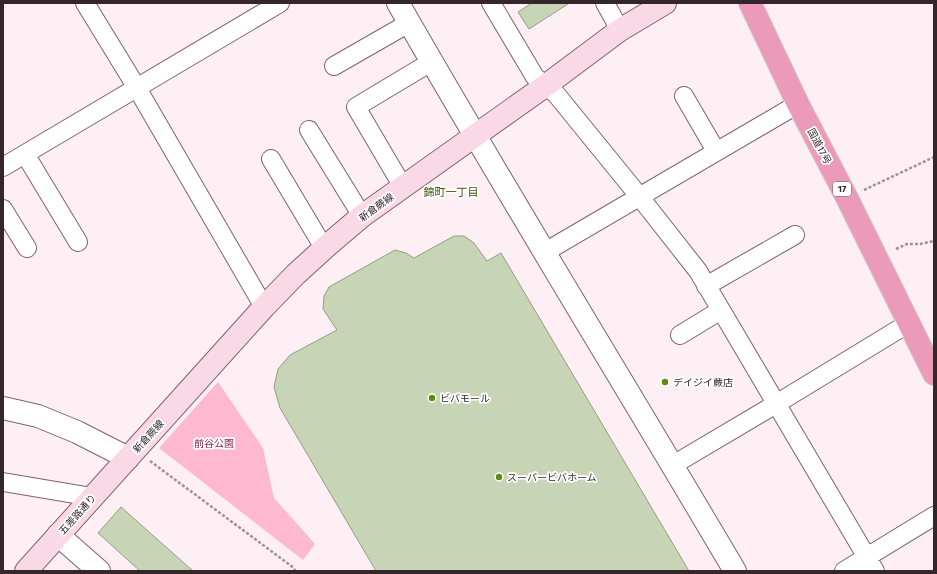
<svg xmlns="http://www.w3.org/2000/svg" width="937" height="574" viewBox="0 0 937 574" font-family="'Fira Sans','Noto Sans JP',sans-serif">
	<style>
		.green { fill: #feb9d1 }
		.building { fill: #c7d5b6; stroke: #929f82 }
		.lines { fill: none; stroke-linecap: round; stroke-linejoin: round }
		.minor-casing { stroke: #81616c; stroke-width: 20 }
		.tertiary-casing { stroke: #81616c; stroke-width: 24 }
		.secondary-casing { stroke: #81616c; stroke-width: 24 }
		.trunk-casing { stroke: #d2cfd0; stroke-width: 24 }
		.path { stroke: #a09196; stroke-width: 2.5; stroke-dasharray: 3 2; stroke-linecap: butt }
		.minor { stroke: #fff; stroke-width: 18 }
		.tertiary { stroke: #fff; stroke-width: 22 }
		.secondary { stroke: #f8d9e5; stroke-width: 22 }
		.trunk { stroke: #ec9aba; stroke-width: 22 }
		.poi-dot { fill: #618912; stroke: #fff; stroke-width: 1.5 }
		.labels { text-anchor: middle; stroke-width: 3.5; stroke-linejoin: round; paint-order: stroke }
		.shield { fill: #fff; stroke: #71676b; stroke-width: 1 }
		.shield-label { font-size: 9px; font-weight: bold; fill: #34262b }
		.street-label { font-size: 10px; fill: #34262b; stroke: #fff }
		.poi-label { font-size: 10px; fill: #34262b; stroke: #fff; text-anchor: start }
		.park-label { font-size: 10px; fill: #862051; stroke: #fff }
		.neighbourhood-label { font-size: 11px; fill: #3d560e; stroke: #fff }
	</style>
	<rect width="100%" height="100%" fill="#feeff4"/>
	<path class="green" d="M218 382 263 448 274 498 315 544 303 560 159 448Z"/>
	<path class="building" d="M532 3H567L568 4 529 29 518 12Z
		M454 236H464L474 243 487 261 501 253 689 571H376L280 408 274 387 278 369 290 355 337 330 323 309 324 296 329 287 395 250 406 253 414 258Z
		M121 507 193 571H140L98 533Z"/>
	<g class="lines">
		<defs>
			<path id="minor" d="M85 3 137 88 264 307
				M491 3 535 77 556 94 639 196 698 271 875 571
				M605 3 620 30
				M334 66 409 23
				M684 96 716 151
				M309 130 362 216
				M25 154 78 242
				M271 159 324 248
				M3 167 280 3
				M403 187 356 107 431 62
				M3 209 27 248
				M545 252 798 104
				M706 286 795 235
				M680 335 721 310
				M673 465 776 404 909 323
				M3 482 92 497
				M844 571 934 516"/>
			<path id="tertiary" d="M398 3C507 194 623 381 735 571
				M3 408 38 416 77 432 128 458
				M58 535 99 571"/>
			<path id="secondary" d="M26 571 264 307 296 274 329 244 362 216 545 86 620 30 665 3"/>
			<path id="trunk" d="M750 3 798 104 847 198 934 374"/>
		</defs>
		<use href="#minor" class="minor-casing"/>
		<use href="#tertiary" class="tertiary-casing"/>
		<use href="#secondary" class="secondary-casing"/>
		<use href="#trunk" class="trunk-casing"/>
		<path class="path" d="M864 190 934 157
			M896 249 907 244H920L934 241
			M150 461 294 568 295 571"/>
		<use href="#minor" class="minor"/>
		<use href="#tertiary" class="tertiary"/>
		<use href="#secondary" class="secondary"/>
		<use href="#trunk" class="trunk"/>
	</g>
	<g class="poi-dot">
		<circle cx="665" cy="382" r="4"/>
		<circle cx="432" cy="398" r="4"/>
		<circle cx="499" cy="477" r="4"/>
	</g>
	<g class="labels">
		<rect class="shield" x="833" y="182" width="18" height="14" rx="3"/>
		<g class="shield-label">
			<text x="842" y="192">17</text>
		</g>
		<g class="street-label">
			<text transform="translate(820 146) rotate(62)" y="4">国道17号</text>
			<text transform="translate(376 207) rotate(-36)" y="4">新倉蕨線</text>
			<text transform="translate(148 436) rotate(-48)" y="4">新倉蕨線</text>
			<text transform="translate(77 514) rotate(-48)" y="4">五差路通り</text>
		</g>
		<g class="poi-label">
			<text x="673" y="386">デイジイ蕨店</text>
			<text x="440" y="402">ビバモール</text>
			<text x="507" y="481">スーパービバホーム</text>
		</g>
		<g class="park-label">
			<text x="214" y="447">前谷公園</text>
		</g>
		<g class="neighbourhood-label">
			<text x="451" y="196">錦町一丁目</text>
		</g>
	</g>
	<rect width="937" height="574" fill="none" stroke="#34262b" stroke-width="8"/>
</svg>
